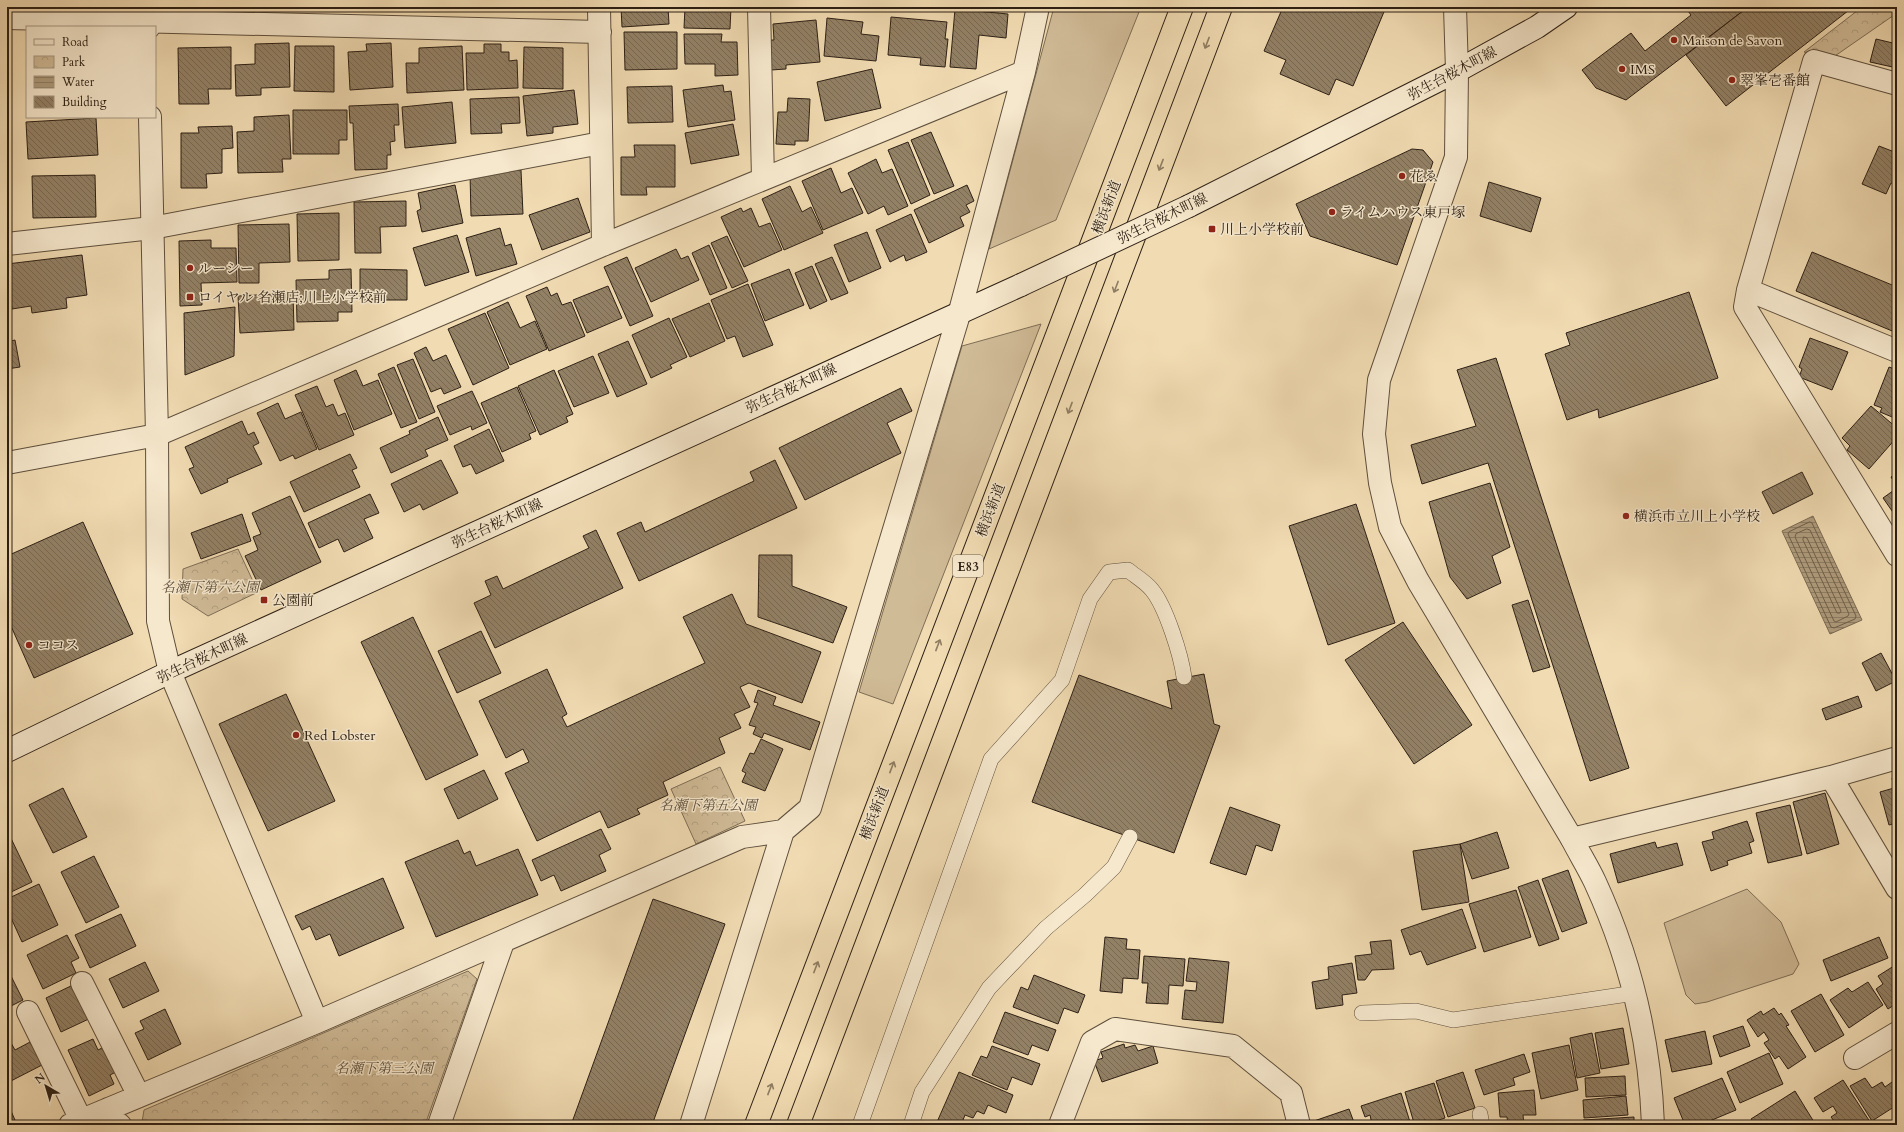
<svg xmlns="http://www.w3.org/2000/svg" width="1904" height="1132" viewBox="0 0 1904 1132" font-family="Cardo,'Noto Serif JP',serif">
	<style>
		.grass { fill: #d0bb97; stroke: #7e6e56 }
		.park { fill: url(#park-crowns); stroke: #7e6e56 }
		.water { fill: url(#water-rules); stroke: #7a6a52 }
		.lines { fill: none; stroke-linecap: round; stroke-linejoin: round }
		.shore { stroke: #6e5e48; stroke-width: 1 }
		.building { fill: url(#building-back-hatch); stroke: #2d2014 }
		.service-casing { stroke: #5e4f3c; stroke-width: 16 }
		.minor-casing { stroke: #5e4f3c; stroke-width: 24 }
		.tertiary-casing { stroke: #5e4f3c; stroke-width: 24 }
		.secondary-casing { stroke: #2d2014; stroke-width: 24 }
		.trunk-casing { stroke: #2d2014; stroke-width: 24 }
		.service { stroke: #f6e8cd; stroke-width: 15 }
		.minor { stroke: #f6e8cd; stroke-width: 22 }
		.tertiary { stroke: #f6e8cd; stroke-width: 22 }
		.secondary { stroke: #f6e8cd; stroke-width: 22 }
		.trunk { stroke: #f1dbb2; stroke-width: 22 }
		.secondary-bridge-casing { stroke: #2d2014; stroke-width: 24; stroke-linecap: butt }
		.secondary-bridge { stroke: #f6e8cd; stroke-width: 22 }
		.oneway { stroke: #8f7e63 }
		.poi-dot { fill: #8f2418; stroke: #f6e8cd; stroke-width: 1.5 }
		.labels { text-anchor: middle; stroke-width: 3; stroke-linejoin: round; paint-order: stroke }
		.shield { fill: #f6e8cd; stroke: #695c4c; stroke-width: 1 }
		.shield-label { font-size: 13px; font-weight: bold; fill: #2d2014 }
		.poi-label { font-size: 14px; fill: #2d2014; stroke: #f6e8cd; text-anchor: start }
		.street-label { font-size: 14px; fill: #2d2014; stroke: #f6e8cd }
		.park-label { font-size: 14px; font-style: italic; fill: #5e4e3b; stroke: #f6e8cd }
	</style>
	<defs>
		<pattern id="park-crowns" width="20" height="18" patternUnits="userSpaceOnUse"><rect width="20" height="18" fill="#d0bb97"/><path d="M2 6a3 3 0 1 1 6 0M12 15a3 3 0 1 1 6 0" fill="none" stroke="#b3a081"/></pattern>
		<pattern id="water-rules" width="6" height="5" patternUnits="userSpaceOnUse"><rect width="6" height="5" fill="#ae9b7c"/><path d="M0 2.5h6" fill="none" stroke="#8e7e64"/></pattern>
		<pattern id="building-back-hatch" width="6" height="6" patternUnits="userSpaceOnUse"><rect width="6" height="6" fill="#938166"/><path d="M-1 5l2 2M0 0l6 6M5-1l2 2" fill="none" stroke="#786953"/></pattern>
	</defs>
	<rect width="100%" height="100%" fill="#f1dbb2"/>
	<filter id="stains"><feTurbulence type="fractalNoise" baseFrequency=".005" numOctaves="4"/><feColorMatrix values="0 0 0 0 .2 0 0 0 0 .09 0 0 0 0 .02 0 0 0 .5 -.17"/></filter>
	<radialGradient id="worn" r=".72"><stop offset=".6" stop-color="#630" stop-opacity="0"/><stop offset="1" stop-color="#630" stop-opacity=".3"/></radialGradient>
	<path class="grass" d="M1054 7H1141L1056 220 989 249Z
		M1041 324 893 704 859 692 962 346Z
		M1747 889 1781 922 1799 964 1793 974 1707 1002 1695 1004 1686 995 1664 923Z"/>
	<path class="park" d="M1862 7H1897V13L1832 58 1804 52Z
		M238 549 258 592 208 616 182 599 183 569Z
		M720 767 745 821 696 844 671 789Z
		M468 971 477 979 425 1125H146L142 1122 144 1110Z"/>
	<path class="water" d="M1813 516 1862 620 1830 634 1782 531Z"/>
	<g class="lines">
		<path class="shore" d="M1810 522 1812 523 1856 616 1855 619 1834 628 1831 627 1788 534 1789 532Z
			M1807 529 1810 530 1849 614 1848 616 1836 622 1834 621 1795 537 1796 534Z
			M1804 537 1807 538 1841 611 1840 613H1837L1803 540Z"/>
	</g>
	<path class="building" d="M621 7H668L669 24 622 27Z
		M685 7H731L730 29 684 28Z
		M1283 7H1386L1353 86 1336 79 1329 95 1280 74 1286 60 1264 51Z
		M1685 7H1748L1626 100 1596 88 1582 70 1631 33 1645 51 1691 15Z
		M1748 7H1853L1726 106 1686 55Z
		M955 9 1008 14 1006 38 979 35 976 69 950 67Z
		M891 17 947 22 945 39H948L945 67 920 65 921 58 888 55Z
		M827 18 863 22 861 34 879 36 876 61 824 56Z
		M816 20 820 62 786 65V69L771 70 769 40H774L773 24Z
		M624 32H677V69L625 70Z
		M684 34H722L721 42H737L738 75 715 76V64H685Z
		M1876 39 1897 44V68L1870 62Z
		M289 43 290 87 261 88V95L236 96 235 65 255 64V44Z
		M391 43 393 87 350 90 348 52 367 51 366 44Z
		M484 44H501V52H509V61L517 60 518 88 467 90 466 53H484Z
		M295 46H334V92L294 91Z
		M462 46 464 90 407 93 406 63H419V48Z
		M231 47V89H208L209 104H179L178 48Z
		M524 47 563 48V89L523 88Z
		M872 69 881 108 825 121 817 82Z
		M723 85 724 92 731 91 735 120 688 127 683 90Z
		M672 86 673 122 628 123 627 87Z
		M574 90 578 124 553 127V133L527 136 523 96Z
		M519 97 520 123 501 124 502 133 471 134 470 99Z
		M788 98 810 99 808 141H795V145L776 144 778 112H787Z
		M452 102 456 143 405 148 402 107Z
		M398 104 399 125H394L395 141 390 142 391 155H387V169L355 170 353 123H350L349 106Z
		M293 110H347V140H339V154H293Z
		M289 115 291 159H282L283 172 238 173 237 132 254 131V117Z
		M96 118 98 155 28 159 26 122Z
		M733 124 739 155 691 164 685 133Z
		M232 126 233 148 222 149V173L206 174 207 188H181V133H199L198 127Z
		M931 132 954 186 934 194 911 140Z
		M908 142 930 195 911 204 888 150Z
		M634 145H675V187H646L647 195H621V157H635Z
		M1879 146 1897 153V183L1896 185 1891 183 1886 194 1862 184Z
		M1412 149 1423 150 1433 162 1397 265 1310 236 1296 204Z
		M876 159 882 173 892 169 908 206 888 215 884 206 868 214 848 173Z
		M831 168 841 193 852 188 863 213 823 230 802 181Z
		M521 170 523 214 471 216 470 173Z
		M95 175 96 217 33 218 32 176Z
		M1489 182 1541 198 1531 232 1480 216Z
		M455 185 463 223 422 232 417 211 421 209 418 193Z
		M967 185 974 201 966 205 970 212 960 217 964 226 929 243 914 210Z
		M790 186 802 212 811 207 823 233 784 250 762 199Z
		M578 198 590 232 542 250 529 215Z
		M406 201V226L380 227 381 253H355L354 202Z
		M741 208 743 212 751 208 759 227 770 223 782 250 744 267 721 217Z
		M339 213V260L298 261 297 214Z
		M911 214 927 252 906 261 904 255 890 262 876 230Z
		M289 224 290 262 259 263V283H239L238 225Z
		M500 228 505 246 511 244 517 264 476 276 466 238Z
		M867 232 881 268 849 282 834 245Z
		M457 235 469 272 425 286 413 248Z
		M727 236 748 281 732 288 711 243Z
		M211 240V248H236L237 282 201 283 202 305 180 306 179 241Z
		M709 245 727 288 710 295 692 253Z
		M676 249 681 259 688 256 699 280 651 302 635 268Z
		M1812 252 1897 287V333L1796 291Z
		M82 255 87 295 66 298 67 308 32 313 31 306 12 309 7 264Z
		M627 257 653 316 630 326 604 267Z
		M832 257 848 293 831 300 815 264Z
		M812 266 827 301 810 309 795 273Z
		M351 269 352 312H338V321L297 322 296 280 329 279V270Z
		M360 269 407 270V300H360Z
		M789 269 804 305 765 321 751 284Z
		M748 284 773 345 743 357 735 336 727 339 711 300Z
		M608 286 622 318 587 333 573 300Z
		M547 287 551 296 557 293 562 305 571 302 585 336 549 351 526 296Z
		M1689 292 1718 378 1599 418 1598 409 1567 420 1545 354 1570 345 1566 333Z
		M293 293 294 330 240 333 238 296Z
		M508 302 520 328 535 321 547 349 510 365 487 312Z
		M709 303 725 341 690 357 672 319Z
		M235 307 234 356 185 375 184 313Z
		M485 313 509 368 473 385 448 329Z
		M669 318 687 357 670 365 672 368 651 378 632 335Z
		M1810 338 1848 352 1832 390 1799 377 1802 369 1799 367Z
		M15 340 20 367 7 369V342Z
		M628 341 647 384 617 397 598 354Z
		M426 347 433 361 446 355 461 387 444 394 441 388 431 392 414 353Z
		M593 356 609 393 574 407 558 371Z
		M1496 358 1629 768 1590 781 1488 463 1422 484 1411 445 1476 426 1457 370Z
		M413 359 435 412 419 419 397 365Z
		M394 367 417 422 401 428 378 374Z
		M1889 367 1897 370V419L1880 412 1882 408 1874 405Z
		M356 370 363 386 378 380 392 414 354 430 334 380Z
		M554 370 573 414 566 417 568 422 540 435 518 386Z
		M317 386 326 407 333 404 338 416 345 413 354 435 319 450 295 395Z
		M517 387 536 431 529 434 531 439 502 452 481 403Z
		M901 388 912 411 887 423 901 453 805 500 779 448Z
		M472 391 487 423 472 430 471 426 450 435 437 406Z
		M278 403 285 419 301 412 317 449 295 459 293 455 280 461 257 413Z
		M1871 406 1897 428V437L1869 469 1847 450 1850 446 1842 438Z
		M438 417 448 440 425 450 428 456 391 473 380 448 410 434 409 431Z
		M242 421 248 435 254 432 259 443 253 446 262 464 227 479 228 482 201 494 189 469 194 467 185 447Z
		M489 429 504 461 476 474 471 464 463 467 454 446Z
		M350 454 357 468 352 470 360 487 304 512 290 482Z
		M441 460 458 493 423 510 420 504 404 512 391 484Z
		M775 460 797 508 639 581 617 533 641 522 645 532 754 481 750 472Z
		M1802 472 1813 494 1773 514 1762 492Z
		M1897 473V487L1891 477Z
		M1490 483 1510 547 1492 556 1501 583 1467 599 1450 577 1429 502Z
		M1897 488V518L1883 498Z
		M370 494 379 513 364 519 373 538 344 552 338 539 319 548 308 523Z
		M290 496 321 562 261 590 245 556 258 550 253 537 261 534 252 513Z
		M1356 504 1395 623 1328 645 1289 526Z
		M242 514 251 541 201 559 191 533Z
		M83 522 133 634 34 678 7 617V556Z
		M596 530 623 588 495 648 474 603 491 595 485 581 497 576 503 589 589 548 583 536Z
		M759 555H792V586L847 607 833 643 758 617Z
		M732 594 746 624 821 652 802 703 749 683 740 687 750 707 734 714 741 728 719 738 725 753 663 782 668 795 637 809 640 814 608 828 600 811 537 841 505 773 529 762 523 749 506 758 479 701 547 669 567 714 562 717 567 727 705 663 683 617Z
		M1528 600 1550 667 1533 672 1512 605Z
		M413 617 478 755 426 780 361 642Z
		M1403 622 1472 725 1414 764 1345 660Z
		M481 631 501 673 457 693 438 651Z
		M1881 653 1896 681 1876 691 1862 663Z
		M1204 674 1214 724 1220 726 1174 853 1032 802 1079 675 1172 709 1167 681Z
		M758 690 776 697 773 705 820 722 810 750 764 733 762 738 753 734 756 727 749 725 758 703 754 702Z
		M286 694 335 801 268 831 219 724Z
		M1858 696 1862 707 1826 720 1822 709Z
		M761 739 783 749 765 791 742 782 746 773 742 771 750 753 754 754Z
		M484 770 498 799 458 819 444 789Z
		M1897 776V823L1889 825 1880 792 1894 788 1892 778Z
		M63 788 87 837 53 853 29 805Z
		M1825 793 1839 844 1807 854 1793 802Z
		M1790 805 1802 855 1768 863 1756 813Z
		M1230 807 1280 825 1272 851 1256 845 1246 875 1210 863Z
		M1747 821 1754 841 1749 843 1752 853 1727 861 1728 865 1711 871 1702 842 1714 839 1712 832Z
		M601 829 611 849 599 855 606 871 561 891 554 875 541 881 532 860Z
		M7 830 32 882 7 894Z
		M1497 832 1509 868 1472 879 1460 844Z
		M458 840 464 854 470 851 476 866 518 849 538 895 436 937 405 862Z
		M1655 842 1657 848 1677 843 1683 865 1618 883 1610 854Z
		M1460 844 1469 902 1422 910 1413 851Z
		M94 856 119 907 86 923 61 872Z
		M1568 870 1587 923 1562 932 1542 879Z
		M383 878 404 928 339 956 330 934 316 940 310 926 302 930 295 916Z
		M1538 880 1559 939 1539 946 1518 887Z
		M39 884 58 925 22 942 7 909V899Z
		M1516 890 1531 937 1484 952 1469 904Z
		M653 899 725 924 652 1125H571Z
		M1462 909 1476 948 1427 965 1421 951 1410 955 1401 930Z
		M121 914 136 946 90 968 75 935Z
		M67 935 79 958 71 962 76 973 43 989 27 955Z
		M1105 937 1127 939 1126 949 1140 950 1138 979 1123 978 1122 993 1100 991Z
		M1879 937 1888 958 1831 981 1823 960Z
		M1391 940 1394 969 1372 970 1365 980H1358L1355 956 1372 954 1370 942Z
		M1144 956 1185 959 1183 986 1169 985 1168 1004 1146 1003 1148 983H1142Z
		M1189 958 1229 962 1223 1023 1182 1019 1185 990 1196 991 1197 982 1186 981Z
		M145 962 159 991 123 1008 109 979Z
		M1352 963 1357 993 1342 995 1343 1005 1316 1009 1312 982 1329 979 1328 967Z
		M1897 964V1003L1888 1009 1876 989 1883 984 1878 976Z
		M1034 975 1085 995 1078 1013 1064 1008 1058 1024 1013 1007 1021 987 1028 990Z
		M11 976 23 1000 7 1008V978Z
		M1868 982 1883 1005 1849 1028 1830 1000 1848 988 1852 992Z
		M77 983 93 1017 61 1032 46 998Z
		M1821 994 1844 1035 1815 1052 1791 1011Z
		M1774 1008 1779 1015 1781 1013 1789 1025 1786 1026 1806 1057 1788 1069 1779 1056 1775 1059 1764 1043 1769 1040 1764 1032 1758 1037 1747 1020 1761 1011 1763 1015Z
		M165 1009 181 1044 148 1060 135 1033 144 1029 140 1021Z
		M1005 1012 1056 1030 1048 1051 1032 1045 1028 1055 993 1042Z
		M1743 1026 1750 1046 1720 1057 1713 1036Z
		M1623 1028 1629 1064 1601 1069 1595 1033Z
		M1705 1031 1712 1064 1672 1072 1665 1040Z
		M1592 1033 1600 1073 1577 1078 1570 1038Z
		M93 1039 98 1050 108 1045 120 1070 110 1075 114 1084 89 1096 68 1050Z
		M10 1041 15 1050 32 1041 44 1064 7 1083V1042Z
		M1124 1044 1125 1048 1135 1045 1138 1051 1153 1046 1158 1063 1102 1082 1094 1061 1103 1058 1101 1052Z
		M1569 1045 1578 1090 1541 1099 1532 1053Z
		M992 1046 1040 1064 1032 1085 1012 1077 1007 1090 972 1075 981 1056 987 1058Z
		M1769 1053 1783 1084 1740 1103 1727 1072Z
		M1524 1054 1530 1072 1513 1078 1515 1085 1484 1095 1475 1070Z
		M959 1072 1013 1095 1006 1113 988 1105 984 1114 977 1111 973 1118 965 1115 961 1125H944L937 1122Z
		M1463 1072 1475 1108 1448 1117 1436 1081Z
		M1625 1076 1626 1095 1586 1097 1585 1078Z
		M1722 1078 1736 1110 1700 1125H1685L1674 1098Z
		M1865 1078 1872 1088 1882 1082 1885 1087 1892 1082 1897 1091V1105L1872 1121 1850 1086Z
		M1843 1080 1872 1125H1837L1831 1117 1837 1113 1833 1106 1823 1112 1814 1098Z
		M1434 1083 1445 1118 1426 1124 1425 1120 1414 1123 1405 1092Z
		M1534 1090 1536 1115H1523L1524 1125H1508L1507 1117H1500L1498 1093Z
		M1795 1091 1814 1122 1809 1125H1755L1751 1119Z
		M1401 1093 1410 1122 1401 1125H1387L1385 1120 1372 1124 1370 1115 1365 1117 1361 1106Z
		M1626 1096 1628 1115 1584 1118 1583 1100Z
		M7 1102 15 1120 7 1124Z
		M1349 1109 1355 1125H1312L1311 1122Z
		M1634 1117V1125H1574L1583 1124V1120Z"/>
	<g class="lines">
		<defs>
			<path id="service" d="M1362 1013 1416 1011 1453 1020 1635 993
				M1480 1114 1482 1125
				M860 1125 991 759 1062 680 1090 599 1109 572 1128 570C1135 576 1146 582 1152 590 1166 607 1181 655 1184 677
				M911 1125 922 1092 989 988 1046 928 1085 895 1114 867 1130 837"/>
			<path id="minor" d="M599 7 603 245
				M759 7 763 179
				M7 18 600 32
				M1897 84 1814 61 1748 290 1745 307 1897 555
				M7 244 152 228 601 143
				M1748 290 1897 351
				M7 463 157 435 603 245 1024 72
				M170 672 317 1022
				M1831 777 1897 888
				M1572 839 1831 777 1897 758
				M82 983 139 1096
				M28 1012 81 1120
				M1855 1058 1897 1033
				M108 1109 113 1119 120 1125
				M70 1125 317 1022 742 837 783 831 810 808 960 311 1024 72 1038 7
				M439 1125 503 942
				M691 1125 783 831
				M1060 1125 1092 1042 1115 1029 1233 1046 1291 1093 1299 1125"/>
			<path id="tertiary" d="M148 7 149 27
				M1455 7 1457 71 1456 157 1379 380 1374 434 1380 483 1390 527 1418 581 1572 839C1579 853 1588 867 1595 882 1630 958 1650 1041 1653 1125
				M150 117 157 435 158 621 170 672"/>
			<path id="secondary" d="M1189 206 1457 71 1537 27 1566 7
				M7 751 170 672 1021 285"/>
			<path id="trunk" d="M756 1125 1182 7
				M798 1125 1221 7"/>
		</defs>
		<use href="#service" class="service-casing"/>
		<use href="#minor" class="minor-casing"/>
		<use href="#tertiary" class="tertiary-casing"/>
		<use href="#secondary" class="secondary-casing"/>
		<use href="#trunk" class="trunk-casing"/>
		<use href="#service" class="service"/>
		<use href="#minor" class="minor"/>
		<use href="#tertiary" class="tertiary"/>
		<use href="#secondary" class="secondary"/>
		<use href="#trunk" class="trunk"/>
		<defs>
			<path id="secondary-bridge" d="M1021 285 1189 206"/>
		</defs>
		<use href="#secondary-bridge" class="secondary-bridge-casing"/>
		<use href="#secondary-bridge" class="secondary-bridge"/>
	</g>
	<defs><path id="oneway-shaft" d="M-6 0H5M1.5-3L5.5 0L1.5 3" fill="none" stroke-width="1.6" stroke-linecap="round" stroke-linejoin="round"/></defs>
	<g class="oneway">
		<use href="#oneway-shaft" transform="translate(1207 43) rotate(111)"/>
		<use href="#oneway-shaft" transform="translate(1161 165) rotate(111)"/>
		<use href="#oneway-shaft" transform="translate(1116 287) rotate(111)"/>
		<use href="#oneway-shaft" transform="translate(1070 408) rotate(111)"/>
		<use href="#oneway-shaft" transform="translate(938 645) rotate(-69)"/>
		<use href="#oneway-shaft" transform="translate(892 767) rotate(-69)"/>
		<use href="#oneway-shaft" transform="translate(816 967) rotate(-69)"/>
		<use href="#oneway-shaft" transform="translate(770 1089) rotate(-69)"/>
	</g>
	<g class="poi-dot">
		<circle cx="1674" cy="40" r="4"/>
		<circle cx="1622" cy="69" r="4"/>
		<circle cx="1732" cy="80" r="4"/>
		<circle cx="1402" cy="176" r="4"/>
		<circle cx="1332" cy="212" r="4"/>
		<rect x="1208" y="225" width="8" height="8" rx="2"/>
		<circle cx="190" cy="268" r="4"/>
		<rect x="186" y="293" width="8" height="8" rx="2"/>
		<circle cx="1626" cy="516" r="4"/>
		<rect x="260" y="596" width="8" height="8" rx="2"/>
		<circle cx="29" cy="645" r="4"/>
		<circle cx="296" cy="735" r="4"/>
	</g>
	<g class="labels">
		<rect class="shield" x="953" y="555" width="30" height="22" rx="3"/>
		<g class="shield-label">
			<text x="968" y="571">E83</text>
		</g>
		<g class="poi-label">
			<text x="1682" y="45">Maison de Savon</text>
			<text x="1630" y="74">IMS</text>
			<text x="1740" y="85">翠峯壱番館</text>
			<text x="1410" y="181">花ゑ</text>
			<text x="1340" y="217">ライムハウス東戸塚</text>
			<text x="1220" y="234">川上小学校前</text>
			<text x="198" y="273">ルーシー</text>
			<text x="198" y="302">ロイヤル 名瀬店;川上小学校前</text>
			<text x="1634" y="521">横浜市立川上小学校</text>
			<text x="272" y="605">公園前</text>
			<text x="37" y="650">ココス</text>
			<text x="304" y="740">Red Lobster</text>
		</g>
		<g class="street-label">
			<text transform="translate(1452 73) rotate(-28)" y="5">弥生台桜木町線</text>
			<text transform="translate(1106 207) rotate(-69)" y="5">横浜新道</text>
			<text transform="translate(1162 218) rotate(-26)" y="5">弥生台桜木町線</text>
			<text transform="translate(791 388) rotate(-25)" y="5">弥生台桜木町線</text>
			<text transform="translate(990 510) rotate(-69)" y="5">横浜新道</text>
			<text transform="translate(497 523) rotate(-25)" y="5">弥生台桜木町線</text>
			<text transform="translate(202 658) rotate(-25)" y="5">弥生台桜木町線</text>
			<text transform="translate(874 813) rotate(-69)" y="5">横浜新道</text>
		</g>
		<g class="park-label">
			<text x="210" y="592">名瀬下第六公園</text>
			<text x="708" y="810">名瀬下第五公園</text>
			<text x="384" y="1073">名瀬下第三公園</text>
		</g>
	</g>
	<rect width="1904" height="1132" fill="none" stroke="#f1dbb2" stroke-width="24"/>
	<rect x="8" y="8" width="1888" height="1116" fill="none" stroke="#2d2014" stroke-width="2"/>
	<rect x="12" y="12" width="1880" height="1108" fill="none" stroke="#2d2014"/>
	<rect x="26" y="26" width="130" height="92" fill="#f6e8cd" stroke="#a69883"/>
	<rect x="34" y="39" width="20" height="6" fill="#f6e8cd" stroke="#a69883"/>
	<text x="62" y="46" font-size="12" fill="#2d2014">Road</text>
	<rect x="34" y="56" width="20" height="12" fill="url(#park-crowns)" stroke="#a69883"/>
	<text x="62" y="66" font-size="12" fill="#2d2014">Park</text>
	<rect x="34" y="76" width="20" height="12" fill="url(#water-rules)" stroke="#a69883"/>
	<text x="62" y="86" font-size="12" fill="#2d2014">Water</text>
	<rect x="34" y="96" width="20" height="12" fill="url(#building-back-hatch)" stroke="#a69883"/>
	<text x="62" y="106" font-size="12" fill="#2d2014">Building</text>
	<g transform="translate(46 1086) rotate(322)" stroke="#f6e8cd" stroke-width="3" paint-order="stroke">
	<path d="M0-3L7 15L0 10L-7 15Z" fill="#2d2014"/>
	<text y="-6" font-size="11" font-weight="bold" text-anchor="middle" fill="#2d2014">N</text>
	</g>
	<rect width="100%" height="100%" filter="url(#stains)"/>
	<rect width="100%" height="100%" fill="url(#worn)"/>
</svg>
